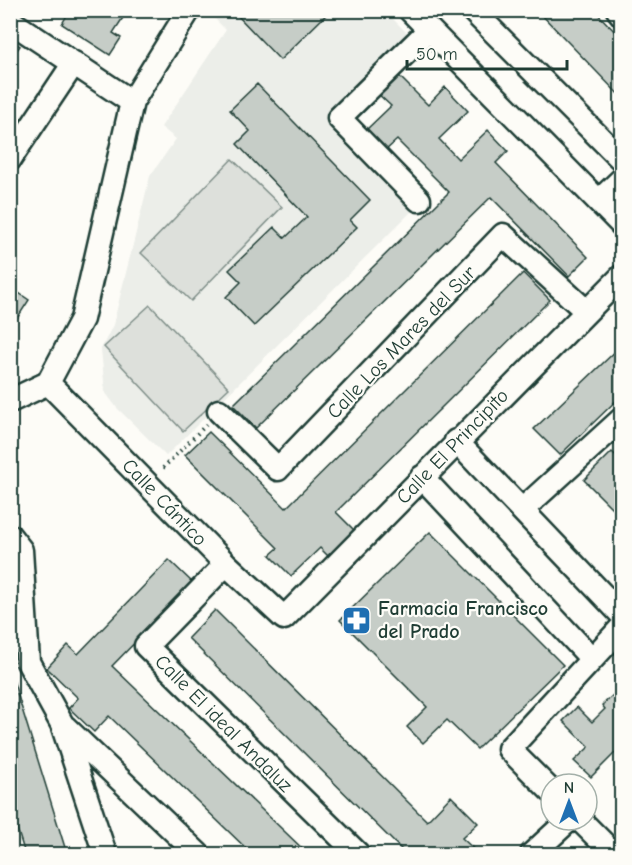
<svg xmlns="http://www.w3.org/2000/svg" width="632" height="865" viewBox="0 0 632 865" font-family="'Comic Neue',sans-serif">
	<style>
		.built { fill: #eceee9 }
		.green { fill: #dde0db; stroke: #7e8e88; stroke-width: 1.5 }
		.building { fill: #c6cdc7; stroke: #1f3d34; stroke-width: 1.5 }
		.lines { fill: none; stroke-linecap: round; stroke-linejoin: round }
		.minor-casing { stroke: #1f3d34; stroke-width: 27 }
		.path { stroke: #1f3d34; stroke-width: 4; stroke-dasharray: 1.5 4.5; stroke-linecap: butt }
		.minor { stroke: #fdfcf7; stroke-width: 22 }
		.labels { text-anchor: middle; stroke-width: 4.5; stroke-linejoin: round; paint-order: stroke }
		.street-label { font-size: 20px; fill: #1f3d34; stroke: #fdfcf7 }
		.poi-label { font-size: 20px; font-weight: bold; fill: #1f3d34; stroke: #fdfcf7; text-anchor: start }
	</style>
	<rect width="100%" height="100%" fill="#fdfcf7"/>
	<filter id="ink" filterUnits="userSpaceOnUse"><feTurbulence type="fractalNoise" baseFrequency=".0167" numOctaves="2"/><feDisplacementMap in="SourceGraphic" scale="12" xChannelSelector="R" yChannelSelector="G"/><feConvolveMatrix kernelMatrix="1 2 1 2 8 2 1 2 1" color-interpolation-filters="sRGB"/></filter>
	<g filter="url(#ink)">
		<path class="built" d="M216 11H385L413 39 330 118 414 209 166 456 117 408 105 392 101 349 113 325 150 176 176 139 161 127 226 30 212 16Z"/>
		<path class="green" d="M232 159 282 207 191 301 141 253Z
			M150 305 229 388 183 431 104 347Z"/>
		<path class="building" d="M70 10H128L113 33 121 38 110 55 62 24Z
			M242 10H331L280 60 237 15Z
			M537 10H594L622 39V98Z
			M10 40 20 46 10 59Z
			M10 40 20 46 10 59Z
			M396 73 428 105 445 87 468 111 439 139 458 159 488 130 508 151 496 163 588 257 569 276 491 197 256 428 233 405 449 192 397 140 385 151 365 131 391 106 376 92Z
			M257 84 370 200 350 220 357 227 254 326 226 297 241 282 229 270 274 227 285 238 307 217 237 144 250 131 230 110Z
			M523 273 550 300 336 512 357 533 331 559 320 548 291 576 270 555 278 548 185 455 209 432 286 508Z
			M10 287 29 300 18 317 10 312Z
			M622 345V395L560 455 534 429Z
			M612 452 622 461V518L584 480Z
			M430 532 563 665 477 749 447 720 423 743 407 727 427 707 340 620Z
			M169 560 193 583 112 666 308 854H252L109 716 94 732 69 708 78 698 47 668 68 645 78 654Z
			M215 610 427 821 451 796 478 823 462 838 479 854H406L188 638Z
			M10 670 67 854H25L10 806Z
			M622 687V740L617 744 620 748 591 777 574 761 589 747 563 721 577 707 592 722 605 709 602 705Z"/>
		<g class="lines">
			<defs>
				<path id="minor" d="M410 10 622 225
					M472 10 622 160
					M618 10 622 15
					M10 21 132 102
					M10 159 74 63
					M419 200 339 118 429 30
					M599 201 622 179
					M48 383 226 564 284 618 622 276
					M10 401 48 383 82 319 132 102 189 10
					M219 411 278 469 503 235 586 311
					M456 441 622 615
					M422 477 592 659
					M522 510 622 419
					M10 536 21 550 28 662 62 724 105 854
					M226 564 146 646 358 854
					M65 727 198 854
					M551 791 509 749 622 627
					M580 820 614 854
					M532 854 569 820"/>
			</defs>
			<use href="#minor" class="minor-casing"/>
			<path class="path" d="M163 468 206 425"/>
			<use href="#minor" class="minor"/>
		</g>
	</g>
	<defs>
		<symbol id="pharmacy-square" viewBox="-11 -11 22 22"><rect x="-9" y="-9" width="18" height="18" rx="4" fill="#1f6fb2" stroke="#fdfcf7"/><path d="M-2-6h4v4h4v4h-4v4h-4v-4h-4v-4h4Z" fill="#fff"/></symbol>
	</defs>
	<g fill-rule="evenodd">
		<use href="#pharmacy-square" x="340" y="604" width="33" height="33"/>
	</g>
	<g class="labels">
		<g class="street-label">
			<text transform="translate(401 342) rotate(-46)" y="7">Calle Los Mares del Sur</text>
			<text transform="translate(452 446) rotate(-46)" y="7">Calle El Principito</text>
			<text transform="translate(165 502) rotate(46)" y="7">Calle Cántico</text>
			<text transform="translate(224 723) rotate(45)" y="7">Calle El ideal Andaluz</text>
		</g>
		<g class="poi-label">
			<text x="378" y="615">Farmacia Francisco<tspan x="378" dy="23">del Prado</tspan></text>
		</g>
	</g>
	<rect width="632" height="865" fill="none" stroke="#fdfcf7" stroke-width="36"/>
	<rect x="18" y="18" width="596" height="829" fill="none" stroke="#1f3d34" stroke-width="2" filter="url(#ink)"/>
	<g transform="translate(569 802)"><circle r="28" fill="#fdfcf7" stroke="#a4b0a9" stroke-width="1.5"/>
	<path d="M0-4.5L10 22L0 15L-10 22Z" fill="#1f6fb2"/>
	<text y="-9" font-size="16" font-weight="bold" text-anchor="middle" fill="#1f3d34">N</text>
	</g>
	<path d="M407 60v9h160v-9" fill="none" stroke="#1f3d34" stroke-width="3"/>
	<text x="416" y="60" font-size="18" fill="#1f3d34" stroke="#fdfcf7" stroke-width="4.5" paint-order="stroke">50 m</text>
</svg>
